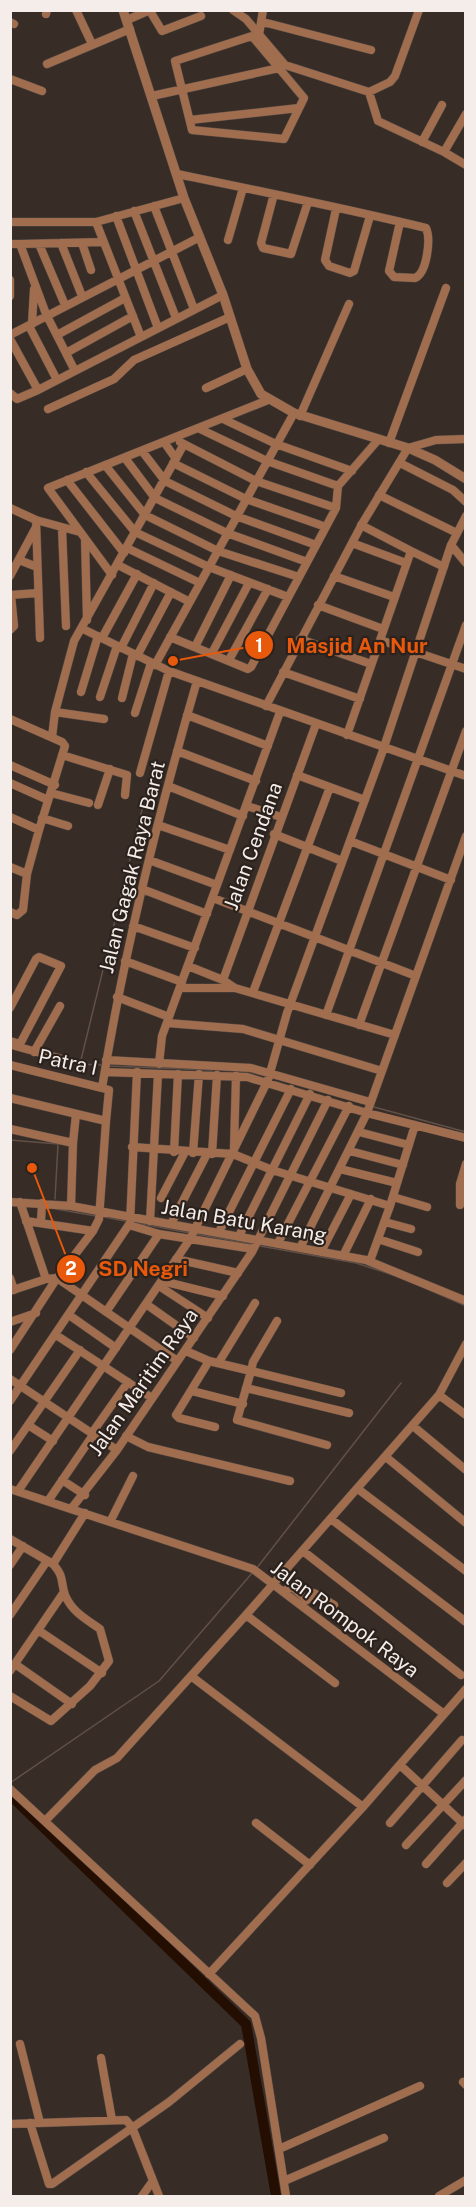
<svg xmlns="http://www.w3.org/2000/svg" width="476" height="2207" viewBox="0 0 476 2207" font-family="'Public Sans',sans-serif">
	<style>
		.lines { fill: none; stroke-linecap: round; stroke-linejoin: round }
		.stream { stroke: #625047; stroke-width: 1.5 }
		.river { stroke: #240d01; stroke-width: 10 }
		.minor-casing { stroke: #554b45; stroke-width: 9 }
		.tertiary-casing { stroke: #554b45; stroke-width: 10 }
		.minor { stroke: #a06d4f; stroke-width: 8 }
		.tertiary { stroke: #a06d4f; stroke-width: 9 }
		.labels { text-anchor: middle; stroke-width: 4.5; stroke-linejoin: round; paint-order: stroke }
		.street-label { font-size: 20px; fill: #f4ede9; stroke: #2c221d }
		.leader { fill: none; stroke: #e8590c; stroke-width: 2 }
		.callout-dot { fill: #e8590c; stroke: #2c221d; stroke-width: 2 }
		.mark-label { font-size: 18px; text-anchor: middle; font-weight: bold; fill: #fff }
		.callout-label { font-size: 21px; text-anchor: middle; font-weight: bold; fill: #e8590c; stroke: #2c221d; stroke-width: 4.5; stroke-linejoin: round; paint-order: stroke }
	</style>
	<rect width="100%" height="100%" fill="#372c26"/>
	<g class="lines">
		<path class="stream" d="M101 1065 80 1064 150 777
			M109 1066 212 1070
			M250 1072 266 1076
			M374 1107 466 1132
			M10 1140 58 1144 55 1199
			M56 1209 96 1216
			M104 1217 125 1221
			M136 1223 190 1233
			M195 1234 252 1244
			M260 1246 356 1263 393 1275
			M425 1288 466 1306
			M256 1569 401 1383
			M10 1783 159 1681 253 1572"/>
		<path class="river" d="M10 1795 246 2024 276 2196"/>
		<defs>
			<path id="minor" d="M76 10 92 44
				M233 10 246 19 285 65 369 92 378 121 444 152
				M150 11 162 31 201 16
				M46 14 47 10
				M127 20 150 10
				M10 22 14 24
				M263 22 371 50
				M259 35 263 10
				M252 36 304 98 284 139 192 130 175 61Z
				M47 64 130 29
				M10 79 42 91
				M369 92 390 82 395 76 419 10
				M152 96 279 68
				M466 114 444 152 466 165
				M190 120 299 108
				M422 142 442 105
				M177 174C260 191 344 208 426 228 431 239 427 273 415 278L394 277 389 271 400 222
				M274 194 261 243 263 248 291 254 308 202
				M154 206 194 309
				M336 209 325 260 329 266 350 273 354 271 370 216
				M134 211 176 318
				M116 216 158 328
				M10 222H96L184 198
				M96 222 141 337
				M228 240 243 188
				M61 243 82 296
				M82 243 91 270
				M10 244H20
				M39 244 65 305
				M10 280V296
				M32 324 34 289
				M29 326 57 380
				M10 335 200 237
				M57 335 125 298
				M10 339 38 390
				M66 353 133 316
				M74 369 46 314 20 244 103 242
				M206 388 247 369
				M10 393 17 399 38 390 223 295
				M48 409 114 379 134 360 230 317
				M300 416 349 304
				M223 419 276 444 352 471
				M200 429 267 461 338 486
				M164 442 176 459
				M180 442 256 481 336 508
				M389 443 446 288
				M142 451 165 481 236 516 316 545
				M125 458 155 498 227 533 307 562
				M173 463 246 499 326 527
				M400 463 453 490 466 502
				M105 465 145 515 218 551 299 577
				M86 472 135 532 209 567 288 597
				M67 480 124 553
				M379 495 457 533
				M10 508 36 520 80 532
				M36 520 40 638
				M361 525 411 551
				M62 528 66 626
				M85 539 87 620
				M352 543 406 563
				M451 545 466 563
				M127 548 200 583
				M19 560 37 567
				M118 565 190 602
				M112 575 48 488 268 400
				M10 576 35 529
				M334 576 394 597
				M10 595 38 593
				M318 605 383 629
				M83 629 169 671 466 776
				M10 630 14 626 11 595
				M170 637 248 669 251 667 336 508 338 486 378 440
				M102 638 137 574
				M300 639 371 664
				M380 640 466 669
				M195 647 231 575
				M121 648 154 583
				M212 653 249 583
				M137 656 171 592
				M229 660 268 589
				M155 665 294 413
				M283 672 360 699
				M81 692 98 636
				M100 697 117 646
				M122 698 133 654
				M266 706 362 524 408 448 436 440 466 439
				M55 712 104 719
				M135 713 151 663
				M187 715 268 746
				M10 719 62 742 65 746 39 830 27 874 23 910 17 915 10 912
				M347 735 411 551 444 567
				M52 737 55 712 74 641 184 444
				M177 751 256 781
				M62 755 127 775 125 795
				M10 765 55 785
				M140 773 169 671
				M297 775 365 800
				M10 783 48 800
				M168 786 243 816
				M51 793 89 803
				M98 805 110 769
				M247 806 281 817
				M10 817 39 830
				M42 818 68 826
				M158 825 230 850
				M274 834 342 861
				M350 841 451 880
				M149 860 217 885
				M10 867 27 874
				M142 889 207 914
				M213 898 416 976
				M133 926 195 948
				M125 961 182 982
				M188 966 223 980 235 988 395 1035
				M223 980 316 724
				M180 988H234
				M253 992 330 787
				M117 997 169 1017
				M10 1008 36 959 39 957 61 966 20 1044 10 1041
				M326 1015 466 625
				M167 1023 243 1029 382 1071
				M359 1025 466 731
				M15 1046 59 1058
				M34 1052 60 1006
				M106 1060 251 1068 370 1102
				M159 1064 162 1036 280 712
				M10 1065 102 1088C124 951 158 815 197 681
				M105 1072 247 1077 367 1113 466 1138
				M10 1098 106 1121 109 1090 102 1088
				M10 1129 73 1143 71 1206
				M359 1132 409 1145
				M73 1143 76 1114
				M132 1147 233 1154 272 1170 390 1206
				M234 1147 236 1076
				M350 1151 403 1165
				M174 1152 178 1074
				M193 1153 199 1074
				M212 1154 217 1075
				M340 1169 397 1183
				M393 1197 427 1207
				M161 1198 185 1152
				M10 1202 71 1206 366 1260 466 1301
				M20 1202 46 1279
				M460 1205V1184L466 1164
				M26 1221 93 1231
				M41 1221 42 1203
				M150 1221 158 1074
				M385 1222 411 1229
				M171 1224 207 1154
				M129 1225 159 1234 253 1249
				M219 1232 291 1089
				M239 1236 310 1094
				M378 1239 418 1252
				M278 1243 349 1106
				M300 1248 367 1113 466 836
				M321 1252 351 1194
				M343 1256 371 1199
				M176 1259 238 1273
				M370 1261 390 1206 415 1125
				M10 1278 14 1290
				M162 1281 223 1296
				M159 1286 208 1318
				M10 1291 46 1279 57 1278 176 1360
				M146 1304 194 1338
				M106 1312 159 1234
				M69 1315 116 1348
				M277 1321 253 1362 251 1371 341 1393
				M10 1322 36 1313
				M56 1335 152 1398
				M466 1344 439 1395 466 1415
				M10 1350 57 1278 93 1231 99 1219 106 1121
				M186 1351 209 1361 251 1371 237 1420 327 1445
				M209 1361 176 1415 179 1418 215 1427
				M219 1362 255 1303
				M10 1379 117 1450
				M246 1388 349 1413
				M192 1391 243 1404
				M10 1401 130 1223 137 1072
				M28 1425 53 1441
				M413 1426 466 1470
				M92 1433 128 1382
				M126 1436 148 1447 290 1481
				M10 1451 80 1350
				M386 1457 466 1523
				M62 1480 85 1495
				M10 1489 253 1569 444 1714
				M358 1489 466 1571
				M18 1491 190 1239 268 1080 287 1013 382 753 451 545 466 516
				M48 1501 93 1435
				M71 1509 117 1450 252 1252 328 1100
				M331 1519 466 1622
				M110 1522 133 1476
				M10 1539 53 1564 85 1513
				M303 1551 461 1675
				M10 1565 23 1546
				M285 1591 291 1586 307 1600 314 1593 334 1605
				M10 1615 47 1561
				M38 1630 102 1673
				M15 1664 72 1704
				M10 1671 64 1592
				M191 1676 363 1807
				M335 1683 246 1615 439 1395
				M10 1696 51 1721 90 1686 109 1661 100 1629C86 1619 72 1612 65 1595 60 1580 65 1578 53 1564
				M400 1765 466 1826
				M10 1789 255 2016 261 2038 286 2196
				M45 1821 95 1770 117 1758 246 1615
				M256 1823 310 1865
				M390 1823 462 1740
				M406 1845 466 1780
				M426 1864 466 1819
				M447 1883 466 1863
				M209 1974 362 1808 466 1689
				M20 2044 40 2123
				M101 2058 112 2120
				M463 2082 466 2085
				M30 2123 49 2184H52L169 2102 240 2044
				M10 2124 126 2120 132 2127 159 2196
				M279 2149 420 2086
				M284 2181 384 2138
				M142 2196 152 2182
				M439 2196 466 2180"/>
			<path id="tertiary" d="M123 10 184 198 223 295 247 369 261 394 294 413 408 448 435 460 466 479"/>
		</defs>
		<use href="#minor" class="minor-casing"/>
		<use href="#tertiary" class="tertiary-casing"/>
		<use href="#minor" class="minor"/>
		<use href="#tertiary" class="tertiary"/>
	</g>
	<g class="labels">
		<g class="street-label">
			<text transform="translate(253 846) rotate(-70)" y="7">Jalan Cendana</text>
			<text transform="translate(132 867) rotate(-76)" y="7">Jalan Gagak Raya Barat</text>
			<text transform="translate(68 1062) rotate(12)" y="7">Patra I</text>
			<text transform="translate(244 1221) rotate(10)" y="7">Jalan Batu Karang</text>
			<text transform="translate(143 1382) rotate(-55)" y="7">Jalan Maritim Raya</text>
			<text transform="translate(345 1619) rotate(37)" y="7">Jalan Rompok Raya</text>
		</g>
	</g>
	<path class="leader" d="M173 661L259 645M32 1168L71 1269"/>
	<g class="callout-dot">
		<circle cx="173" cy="661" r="6"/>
		<circle cx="32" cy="1168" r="6"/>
		<circle cx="259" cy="645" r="15"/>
		<circle cx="71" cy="1269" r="15"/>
	</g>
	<g class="mark-label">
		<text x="259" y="652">1</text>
		<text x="71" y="1275">2</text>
	</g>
	<g class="callout-label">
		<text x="357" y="653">Masjid An Nur</text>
		<text x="143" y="1276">SD Negri</text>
	</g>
	<rect width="476" height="2207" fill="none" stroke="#f4ede9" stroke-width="24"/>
</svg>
